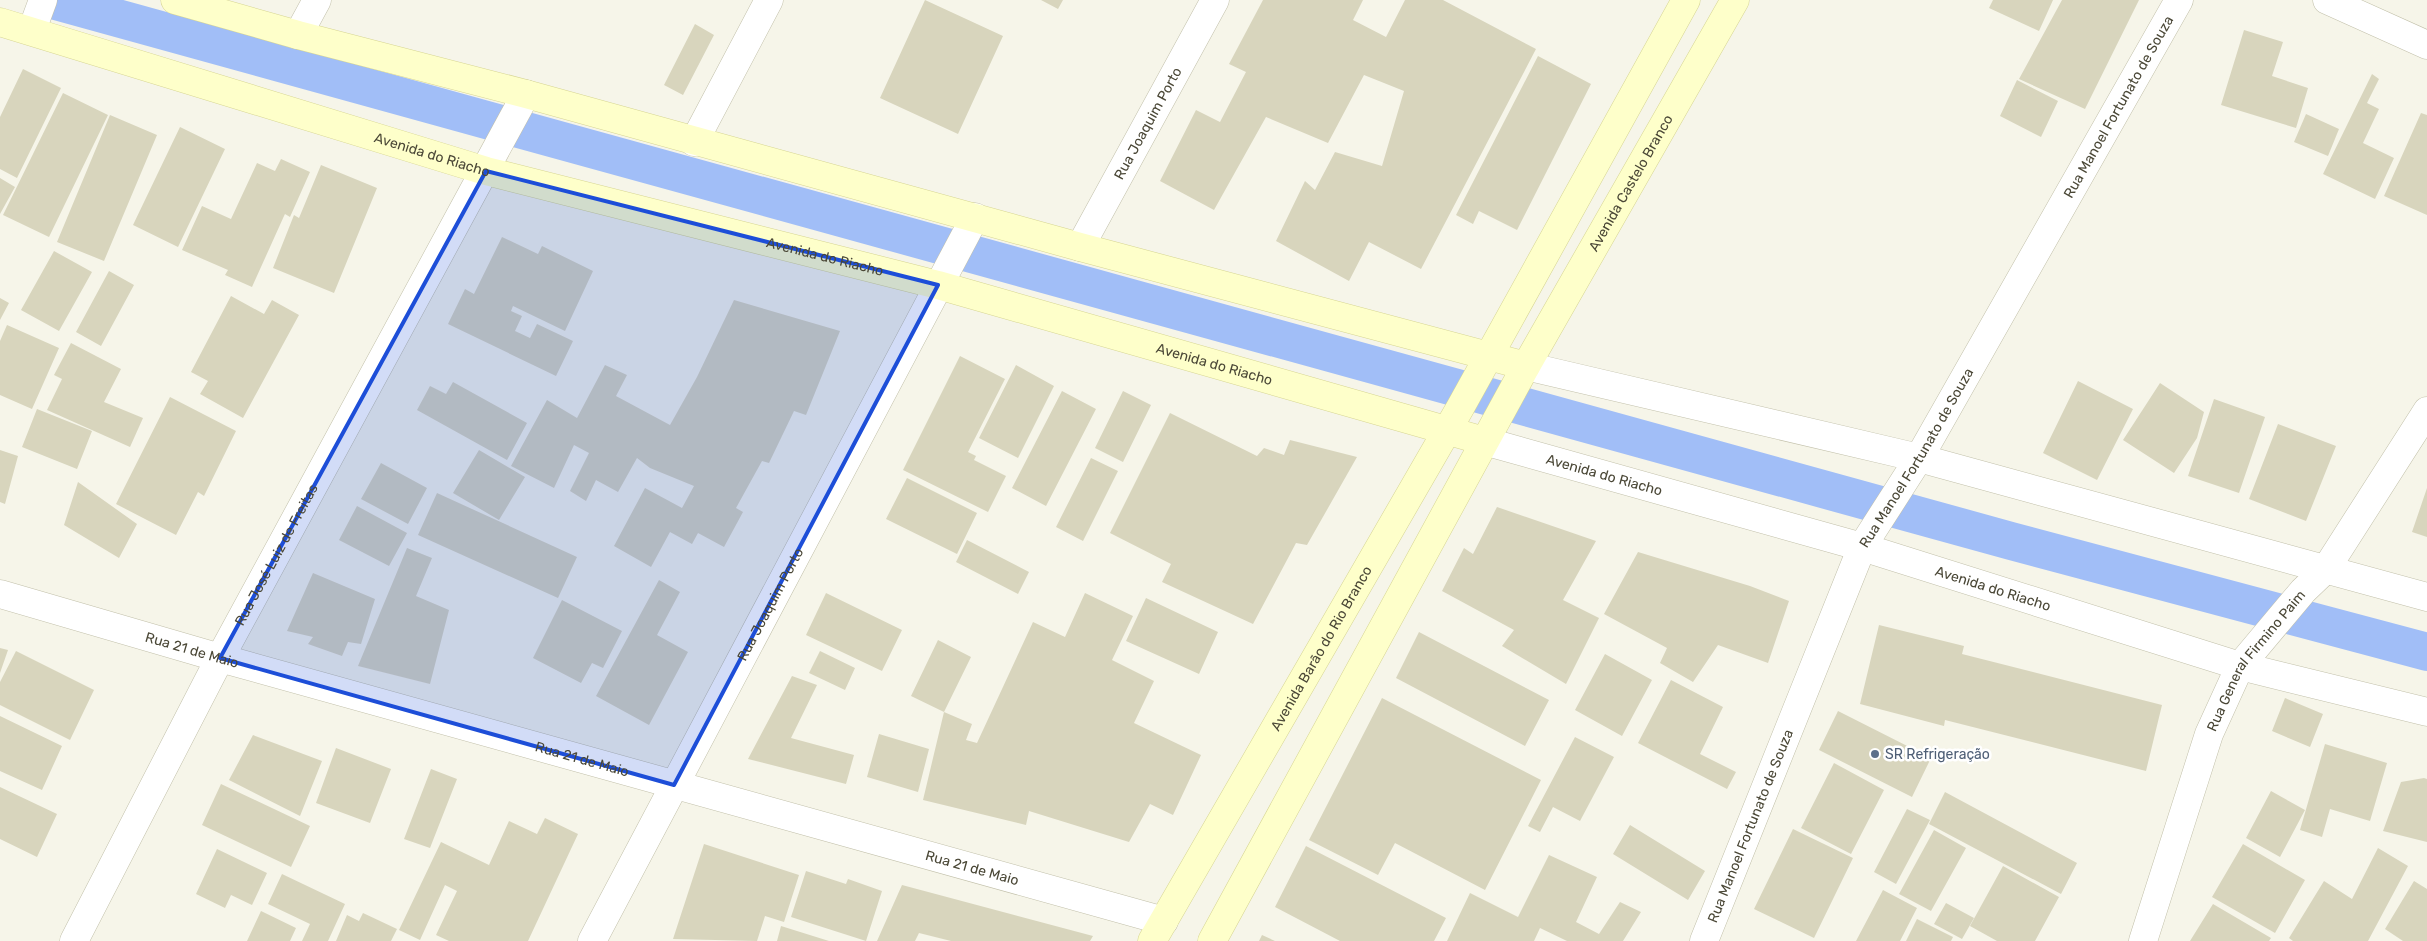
<svg xmlns="http://www.w3.org/2000/svg" width="2427" height="941" viewBox="0 0 2427 941" font-family="Rubik,sans-serif">
	<style>
		.lines { fill: none; stroke-linecap: round; stroke-linejoin: round }
		.canal { stroke: #a1bef7; stroke-width: 38 }
		.building { fill: #d8d5bd }
		.street-casing { stroke: #c2c0aa; stroke-width: 29 }
		.secondary-casing { stroke: #d6d593; stroke-width: 29 }
		.street { stroke: #fff; stroke-width: 28 }
		.secondary { stroke: #feffca; stroke-width: 28 }
		.marked { fill: #1d4ed8; fill-opacity: 0.2; stroke: #1d4ed8; stroke-width: 4; stroke-linejoin: round }
		.service-dot { fill: #5c6f8a; stroke: #fff; stroke-width: 2 }
		.labels { text-anchor: middle; stroke-width: 5; stroke-linejoin: round; paint-order: stroke }
		.street-label { font-size: 14px; fill: #4a4736; stroke: #fff }
		.service-label { font-size: 14px; fill: #4e5e75; stroke: #fff; text-anchor: start }
	</style>
	<rect width="100%" height="100%" fill="#f6f5e9"/>
	<g class="lines">
		<path class="canal" d="M52 0 2011 541 2427 652"/>
	</g>
	<path class="building" d="M925 0 1003 36 958 134 880 98Z
		M1041 0H1063L1058 9Z
		M1263 0H1363L1353 20 1386 37 1405 0H1443L1536 49 1421 269 1369 242 1349 281 1276 241 1305 181 1315 190 1335 152 1382 166 1404 91 1364 75 1328 143 1266 117 1214 210 1160 181 1196 110 1220 122 1246 72 1229 64Z
		M1993 0H2053L2039 31 1989 8Z
		M2062 0H2139L2085 109 2019 79Z
		M695 24 714 35 683 95 664 85Z
		M2244 30 2283 42 2272 76 2308 88 2296 128 2221 105Z
		M1538 56 1591 84 1517 230 1479 211 1473 224 1456 215Z
		M23 69 61 88 17 178 0 169V117Z
		M2372 74 2379 79 2367 103 2379 109 2363 143 2394 158 2375 199 2323 174Z
		M2017 80 2058 101 2041 137 2000 116Z
		M63 93 108 115 49 237 3 215Z
		M2421 113 2427 115V215L2384 196Z
		M2306 114 2339 129 2328 156 2294 142Z
		M110 115 157 135 104 261 57 242Z
		M180 127 225 149 178 247 133 225Z
		M281 159 310 172 290 217 285 214 284 216 252 287 225 275 228 270 182 250 202 206 231 219 257 163 275 171Z
		M321 165 377 188 334 293 273 268 294 215 299 218Z
		M0 178 15 187 0 214Z
		M502 237 538 254 542 246 593 271 565 331 513 306 511 311 522 316 515 331 530 338 537 324 573 341 556 376 448 324 465 289 474 294Z
		M54 251 92 272 59 331 21 310Z
		M109 271 134 285 101 346 76 332Z
		M231 296 264 314 272 300 299 315 243 418 200 394 208 381 191 372Z
		M0 298 9 303 0 320Z
		M734 300 840 331 806 415 794 411 769 463 762 461 736 508 743 512 724 547 698 533 692 544 670 532 651 567 614 546 645 488 682 508 694 486 650 468 637 458 618 492 596 480 586 501 570 491 589 453 574 445 554 488 511 466 547 400 577 418 605 365 627 375 616 396 670 425 697 377Z
		M7 325 59 348 32 409 0 395V341Z
		M71 343 121 369 104 402 143 418 130 447 47 410 62 379 54 375Z
		M960 356 1005 379 968 452 976 456 974 460 1006 476 988 512 903 470Z
		M1016 365 1054 386 1018 458 979 438Z
		M2078 381 2133 409 2097 480 2043 453Z
		M453 382 527 423 507 460 417 410 430 386 446 394Z
		M2160 383 2204 412 2197 438 2174 473 2123 440Z
		M1062 391 1096 409 1046 506 1012 488Z
		M1123 391 1151 405 1123 462 1095 448Z
		M170 397 236 431 204 496 198 492 176 535 116 504Z
		M2214 399 2265 417 2239 493 2188 476Z
		M37 409 92 431 77 469 22 447Z
		M1170 413 1257 456 1264 448 1284 455 1290 440 1357 457 1307 545 1296 543 1253 624 1162 582 1171 564 1110 533Z
		M2278 424 2336 446 2306 521 2249 499Z
		M0 450 18 456 5 504 0 502Z
		M479 450 525 477 499 520 453 493Z
		M1091 458 1118 471 1083 541 1056 527Z
		M381 463 427 488 408 524 361 499Z
		M907 478 977 513 957 554 886 519Z
		M78 482 137 524 119 558 64 525Z
		M2427 488V537L2412 532Z
		M437 493 577 557 558 598 418 535Z
		M357 506 407 533 389 566 339 540Z
		M1497 507 1596 541 1563 600 1599 618 1566 684 1502 646 1514 630 1442 591 1464 548 1473 554Z
		M967 540 1029 572 1018 594 956 562Z
		M407 548 432 558 416 596 449 610 430 684 358 666Z
		M1638 552 1750 586 1789 601 1768 663 1718 645 1693 682 1660 663 1667 648 1604 614Z
		M313 573 375 599 361 644 348 642 342 656 308 644 313 637 287 631Z
		M659 580 680 592 657 635 688 652 649 725 596 696Z
		M826 593 902 630 882 671 806 635Z
		M1085 593 1133 616 1112 660 1154 681 1134 723 1201 755 1173 815 1150 804 1129 842 1029 811 1026 825 923 800 944 712 972 724 966 740 977 743 1033 622 1065 637Z
		M1146 598 1218 632 1199 674 1126 641Z
		M562 600 622 631 603 668 592 663 581 683 533 658Z
		M1879 625 1964 646 1962 654 2162 705 2146 771 1945 720 1944 726 1860 704Z
		M1419 632 1549 700 1525 746 1396 678Z
		M938 640 971 657 944 712 911 696Z
		M0 648 8 650 0 673Z
		M16 651 94 690 70 740 0 705V682Z
		M820 651 855 668 845 690 809 673Z
		M1605 654 1652 680 1622 736 1575 710Z
		M792 676 817 685 791 738 854 755 846 784 748 759Z
		M1671 680 1723 707 1700 754 1736 772 1727 789 1638 743Z
		M1382 698 1541 780 1485 890 1395 843 1378 875 1309 840Z
		M2285 698 2323 714 2310 747 2272 731Z
		M1838 711 1931 758 1912 797 1819 750Z
		M0 716 62 746 42 790 0 771Z
		M879 734 929 749 918 792 867 777Z
		M253 735 322 761 300 816 229 780Z
		M1575 737 1614 757 1580 821 1553 807 1540 832 1528 826Z
		M2325 744 2387 763 2370 821 2330 809 2322 837 2300 830Z
		M336 748 391 769 370 823 316 803Z
		M1834 763 1884 790 1851 854 1801 828Z
		M431 769 457 779 430 848 404 839Z
		M2424 778 2427 779V842L2383 831 2401 782Z
		M221 784 310 826 291 867 202 825Z
		M0 787 57 814 37 857 0 839Z
		M2271 791 2305 810 2280 857 2246 838Z
		M1945 792 2077 863 2061 894 1929 824Z
		M1907 809 1930 820 1896 884 1874 872Z
		M545 818 578 834 528 941H449L436 935 457 891 445 885 420 940 399 930 441 842 489 865 509 821 537 834Z
		M1630 825 1705 871 1688 900 1613 854Z
		M1793 829 1853 858 1814 938 1754 909Z
		M1934 830 1966 848 1931 911 1899 894Z
		M704 844 799 875 784 922 765 916 757 941 673 939Z
		M2243 844 2305 880 2275 933 2212 897Z
		M1306 846 1446 918 1434 941H1340L1275 907Z
		M2378 848 2408 866 2368 941H2293L2289 938 2324 881 2352 899Z
		M217 849 267 873 252 905 231 895 225 908 196 894Z
		M1549 855 1597 877 1576 922 1599 934 1620 902 1641 912 1623 941H1567L1540 928 1534 941H1447L1470 893 1518 917Z
		M2003 866 2059 897 2035 941H1997L1970 926Z
		M806 871 846 884 848 879 882 891 866 941 791 917Z
		M282 874 345 904 328 941H302L310 924 268 904Z
		M2414 881 2427 889V941H2403L2385 929Z
		M902 885 1093 936 1090 941H951L919 933 915 941H877Z
		M1883 890 1917 908 1900 941H1856Z
		M1946 903 1974 918 1962 939 1934 924Z
		M2213 904 2271 938 2269 941H2190Z
		M261 911 296 928 290 941H247Z
		M363 913 397 929 391 941H336L347 915 359 921Z
		M1917 919 1953 937 1951 941H1906Z
		M781 926 829 941H777Z
		M1262 935 1275 941H1259Z"/>
	<g class="lines">
		<defs>
			<g id="street">
				<path d="M2327 0 2427 45"/>
				<path d="M32 30 43 0"/>
				<path d="M298 35 317 0"/>
				<path d="M694 142 769 0"/>
				<path id="s1" d="M1080 247 1215 0"/>
				<path d="M1526 366 1919 458 2427 597"/>
				<path id="s2" d="M1484 441 1862 547 2240 666 2427 712"/>
				<path id="s3" d="M0 594 220 658 1164 921"/>
				<path id="s4" d="M74 941 220 658 526 94"/>
				<path id="s5" d="M592 941 975 217"/>
				<path id="s6" d="M1704 941 1862 547 1919 458 2179 0"/>
				<path id="s7" d="M2143 941 2209 734 2240 666 2303 591 2326 569 2427 411"/>
			</g>
			<g id="secondary">
				<path d="M175 0 298 35 526 94 1080 247 1526 366"/>
				<path id="s8" d="M0 22 486 171 938 285 1484 441"/>
				<path id="s9" d="M1152 941 1460 408 1686 0"/>
				<path id="s10" d="M1212 941 1526 366 1735 0"/>
			</g>
		</defs>
		<use href="#street" class="street-casing"/>
		<use href="#secondary" class="secondary-casing"/>
		<use href="#street" class="street"/>
		<use href="#secondary" class="secondary"/>
	</g>
	<path class="marked" d="M486 171 938 285 674 785 220 658Z"/>
	<circle class="service-dot" cx="1875" cy="754" r="5"/>
	<g class="labels">
		<g class="street-label">
			<text dy="5" stroke="none"><textPath href="#s6" startOffset="934">Rua Manoel Fortunato de Souza</textPath></text>
			<text dy="5" stroke="none"><textPath href="#s1" startOffset="141">Rua Joaquim Porto</textPath></text>
			<text dy="5" stroke="none"><textPath href="#s8" startOffset="452">Avenida do Riacho</textPath></text>
			<text dy="5" stroke="none"><textPath href="#s10" startOffset="866">Avenida Castelo Branco</textPath></text>
			<text dy="5" stroke="none"><textPath href="#s8" startOffset="858">Avenida do Riacho</textPath></text>
			<text dy="5" stroke="none"><textPath href="#s8" startOffset="1262">Avenida do Riacho</textPath></text>
			<text dy="5" stroke="none"><textPath href="#s6" startOffset="529">Rua Manoel Fortunato de Souza</textPath></text>
			<text dy="5" stroke="none"><textPath href="#s2" startOffset="125">Avenida do Riacho</textPath></text>
			<text dy="5" stroke="none"><textPath href="#s4" startOffset="436">Rua José Luiz de Freitas</textPath></text>
			<text dy="5" stroke="none"><textPath href="#s2" startOffset="530">Avenida do Riacho</textPath></text>
			<text dy="5" stroke="none"><textPath href="#s5" startOffset="381">Rua Joaquim Porto</textPath></text>
			<text dy="5" stroke="none"><textPath href="#s9" startOffset="338">Avenida Barão do Rio Branco</textPath></text>
			<text dy="5" stroke="none"><textPath href="#s3" startOffset="200">Rua 21 de Maio</textPath></text>
			<text dy="5" stroke="none"><textPath href="#s7" startOffset="305">Rua General Firmino Paim</textPath></text>
			<text dy="5" stroke="none"><textPath href="#s3" startOffset="605">Rua 21 de Maio</textPath></text>
			<text dy="5" stroke="none"><textPath href="#s6" startOffset="124">Rua Manoel Fortunato de Souza</textPath></text>
			<text dy="5" stroke="none"><textPath href="#s3" startOffset="1010">Rua 21 de Maio</textPath></text>
		</g>
		<g class="service-label">
			<text x="1885" y="759">SR Refrigeração</text>
		</g>
	</g>
</svg>
